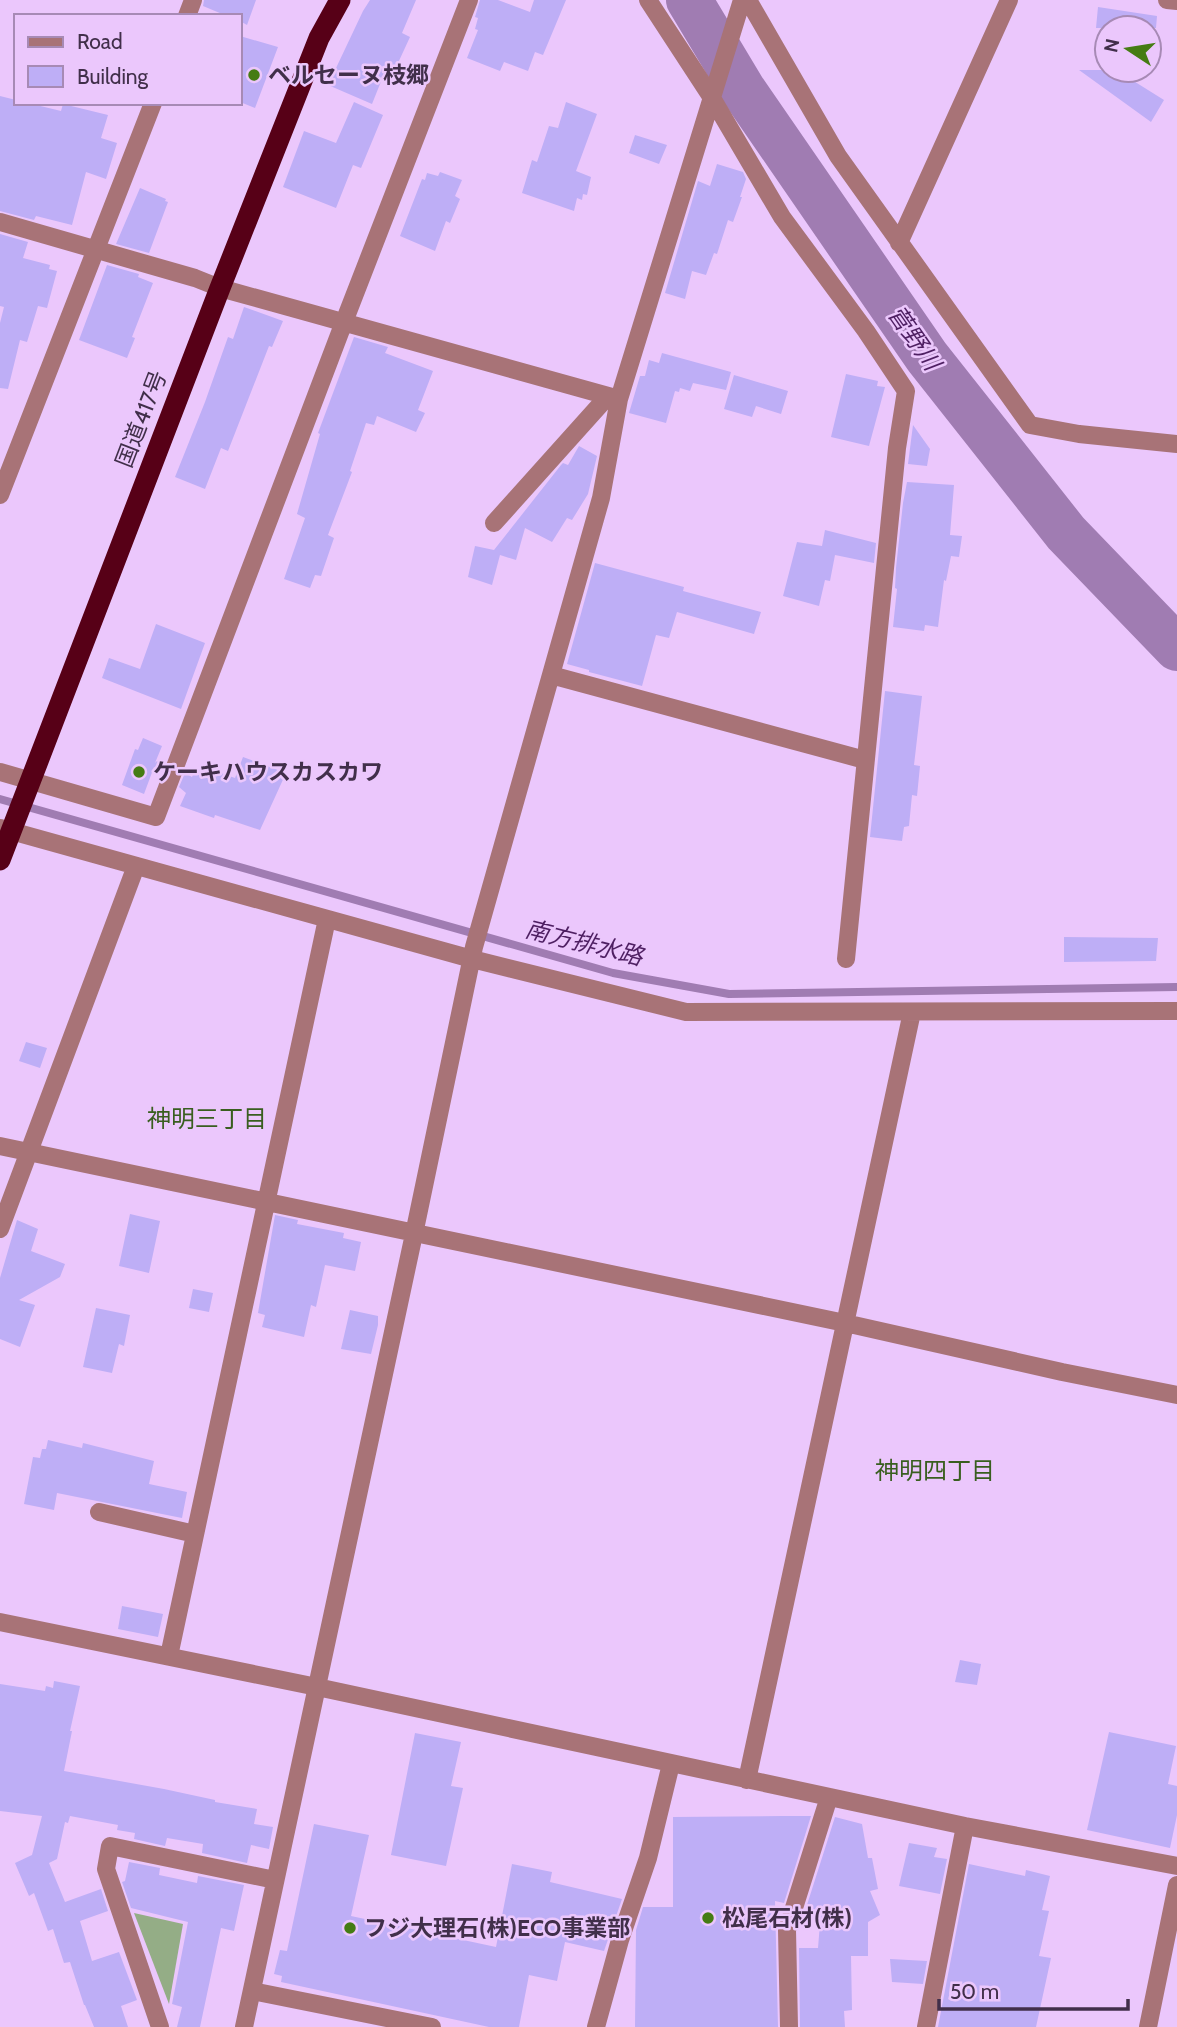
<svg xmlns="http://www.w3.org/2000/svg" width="1177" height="2027" viewBox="0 0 1177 2027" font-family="Cabin,'Noto Sans JP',sans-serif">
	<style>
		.green { fill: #94ad86 }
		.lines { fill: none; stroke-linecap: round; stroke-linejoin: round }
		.stream { stroke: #a07cb2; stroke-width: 8 }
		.river { stroke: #a07cb2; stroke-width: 46 }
		.building { fill: #beaef6 }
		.minor { stroke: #a87377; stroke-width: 18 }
		.highway { stroke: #570017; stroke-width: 21 }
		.poi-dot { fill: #457c13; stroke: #ebc7fc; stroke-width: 2.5 }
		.labels { text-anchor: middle; stroke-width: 5; stroke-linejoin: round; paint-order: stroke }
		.poi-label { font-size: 23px; font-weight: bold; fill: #412f4a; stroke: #ebc7fc; text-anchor: start }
		.street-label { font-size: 23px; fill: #412f4a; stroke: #ebc7fc }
		.water-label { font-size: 24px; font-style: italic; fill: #4e1f62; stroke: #ebc7fc }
		.neighbourhood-label { font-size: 24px; fill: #395e1f; stroke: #ebc7fc }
	</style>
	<rect width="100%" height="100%" fill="#ebc7fc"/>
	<path class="green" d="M134 1913 183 1924 169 2004Z"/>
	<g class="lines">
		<path class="stream" d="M0 799 613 973 729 994 1177 987"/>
		<path class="river" d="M689 0 743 90 927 357 1066 533 1177 648"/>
	</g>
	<path class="building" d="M204 0H256L247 25 240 21V16H227L203 6Z
		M370 0H416L402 33 410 37 392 76 384 74 372 104 328 85 363 11Z
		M480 0H498L530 12 534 0H566L543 55 535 52 528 71 504 62 500 71 467 58 478 30 475 29 478 18 475 17Z
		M1098 7 1157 16 1156 28H1096Z
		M240 36 278 47 255 108 240 102Z
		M1079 70H1133L1132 80 1164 100 1151 122Z
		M0 96 16 100V103H28L61 111 63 104 108 115 101 138 117 143 106 179 86 172 72 225 36 216 34 220 0 211Z
		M354 102 383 115 361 168 353 165 336 208 283 187 304 131 336 143Z
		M566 102 597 114 576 171 591 177 587 195 583 194 582 200 577 198 574 211 522 193 532 160 537 162 549 126 558 128Z
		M635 135 667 145 659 164 629 153Z
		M717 164 743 172 746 179 740 197H742L733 222 728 220 717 254 714 253 706 275 692 271 685 299 665 293 698 181 710 186Z
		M440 172 462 180 455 196 460 199 450 223 446 221 435 251 400 236 422 179 425 180 427 173 438 176Z
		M140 188 166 199 165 201 168 202 149 253 116 244Z
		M0 234 28 242 23 258 50 265 49 269 57 271 47 308 38 306 27 342 20 340 8 389 0 388V323L4 307 0 306Z
		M107 265 139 274 138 277 153 283 132 337 135 338 127 358 79 340Z
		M244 307 283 321 272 347 269 346 228 451 221 448 205 489 175 477 205 402 228 337 233 339Z
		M354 337 388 347 385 353 433 371 418 410 425 413 416 432 377 416 374 425 366 423 350 471 352 472 328 535 334 538 321 576 315 575 310 588 284 579 305 518 297 514 320 434 318 433Z
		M662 353 731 372 726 390 693 383 690 391 680 388 679 392 675 391 666 423 629 413 640 376H645L649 360 659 363Z
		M846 374 878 381 877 386 885 387 869 446 831 437Z
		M734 375 788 391 781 414 756 406 752 417 724 409Z
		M913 425 930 449 927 466 908 464Z
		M579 446 597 456 588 494 572 520 567 518 552 542 525 528 516 560 500 555 492 585 468 577 475 546 494 550 561 465 563 463 568 465Z
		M907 482 954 485 950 535 962 536 959 557 951 556 946 581 944 580 938 627 925 625 924 631 893 627 897 589 895 588 896 568 903 503Z
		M825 530 876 543 874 563 835 555 830 581 825 580 819 606 783 596 797 542 822 546Z
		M595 563 684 587 683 591 761 612 754 634 677 612 669 638 656 635 642 686 589 672V670L567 664Z
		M156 624 205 643 181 709 102 678 109 658 140 669Z
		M885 691 922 696 914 765 920 766 917 796 912 795 909 826 904 827 902 841 870 837Z
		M143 738 162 746 155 763 157 761 164 764 161 772 154 767 144 794 122 785 135 749 138 750Z
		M243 757 286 773 260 830 215 815 214 818 180 806 186 793 179 787 185 773 192 777 196 767 206 772 207 768 235 778Z
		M1064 937 1158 938 1156 961 1064 962Z
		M26 1042 47 1048 40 1068 19 1061Z
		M130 1214 160 1221 149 1273 119 1266Z
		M275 1215 298 1220 297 1224 344 1233 343 1238 361 1242 355 1271 325 1265 316 1307 311 1305 304 1337 262 1327 265 1315 258 1313Z
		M17 1220 38 1229 31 1251 65 1264 60 1277 19 1300 35 1305 20 1347 0 1339V1278Z
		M193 1289 213 1293 209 1312 189 1308Z
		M96 1308 130 1315 124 1346 119 1344 112 1373 83 1367Z
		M350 1310 378 1316V1325L371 1354 341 1349Z
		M48 1440 82 1448 83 1443 154 1461 149 1484 187 1492 182 1518 57 1493 54 1510 24 1504 33 1457 40 1458 42 1449H46Z
		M122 1606 163 1614 158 1637 118 1629Z
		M960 1660 981 1664 977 1685 955 1682Z
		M54 1681 80 1686 70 1731H72L64 1771 164 1789 215 1800V1802L257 1809 254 1824 273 1827 269 1849 251 1845 247 1863 202 1853 203 1844 167 1838 165 1846 134 1839 135 1833 117 1830 118 1825 70 1816 68 1823 65 1822 57 1859 49 1863 65 1902 101 1889 108 1911 80 1921 92 1961 119 1952 137 2000 121 2006 128 2027H94L85 2005H84L70 1962 64 1963 53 1929 48 1931 34 1893 29 1896 15 1863 32 1855 42 1816 0 1811V1684L45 1691 46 1686 53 1688Z
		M1109 1732 1176 1746 1168 1784 1177 1786V1815L1170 1848 1087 1830Z
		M415 1733 461 1742 451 1786 463 1788 446 1866 391 1855Z
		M783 1816H811L784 1903 775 1901 778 2027H635L636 1930 643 1907H673V1817Z
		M835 1817 862 1824 868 1858H872L878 1889 870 1891 880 1915 868 1922V1956H851L852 2010 844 2011 845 2027H800L799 1948H818L821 1911 806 1908Z
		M314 1824 369 1835 351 1916 496 1947 512 1864 552 1872 550 1882 622 1899 604 1951 565 1942 557 1981 529 1975 519 2027H489L281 1982 282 1976 274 1974 280 1950 287 1951Z
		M909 1843 937 1848 934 1857 947 1859 940 1894 899 1886Z
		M129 1862 160 1868 159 1875 197 1883 198 1876 244 1885 234 1931 221 1928 200 2027H177L182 2007 172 2004 188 1922 131 1908 122 1882 125 1881Z
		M969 1864 1025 1876 1026 1870 1050 1876 1042 1910 1049 1911 1039 1956 1051 1958 1036 2027H938Z
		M890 1959 927 1961 923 1984 892 1982Z"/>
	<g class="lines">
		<path class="minor" d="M648 0 712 98 782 217 866 331 906 391 897 448 846 959
			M748 0 838 156 1030 425 1079 434 1177 444
			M1167 0 1177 1
			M187 16 193 0
			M0 222 195 278 220 288 619 399
			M899 243 1009 0
			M0 495 153 103
			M494 523 608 396
			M551 675 865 760
			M0 772 156 817 344 322 469 0
			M0 828 472 959 686 1012 1177 1011
			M0 1146 845 1323 1062 1372 1177 1395
			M0 1229 136 866
			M99 1512 195 1534
			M0 1622 317 1687 965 1826 1177 1866
			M169 1656 327 919
			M747 1780 912 1012
			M252 1991 432 2027
			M160 2027 106 1869 110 1846 275 1880
			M244 2027 414 1234 474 947 601 498 619 399 742 0
			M596 2027 620 1940 648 1858 671 1764
			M789 2027 787 1930 829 1797
			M926 2027 965 1826
			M1148 2027 1177 1885"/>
		<path class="highway" d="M0 860 220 288 319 38 340 0"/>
	</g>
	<g class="poi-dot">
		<circle cx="254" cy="75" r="7"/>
		<circle cx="139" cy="772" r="7"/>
		<circle cx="708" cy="1918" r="7"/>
		<circle cx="350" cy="1928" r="7"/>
	</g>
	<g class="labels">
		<g class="poi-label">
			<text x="268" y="83">ベルセーヌ枝郷</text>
			<text x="153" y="780">ケーキハウスカスカワ</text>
			<text x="722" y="1926">松尾石材(株)</text>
			<text x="364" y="1936">フジ大理石(株)ECO事業部</text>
		</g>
		<g class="street-label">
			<text transform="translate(141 419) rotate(-69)" y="8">国道417号</text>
		</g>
		<g class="water-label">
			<text transform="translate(914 338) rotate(55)" y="8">菅野川</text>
			<text transform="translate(584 943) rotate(14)" y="8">南方排水路</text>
		</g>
		<g class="neighbourhood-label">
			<text x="207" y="1127">神明三丁目</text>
			<text x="935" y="1479">神明四丁目</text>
		</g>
	</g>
	<rect x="14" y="14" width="228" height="91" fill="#ebc7fc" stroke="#a78ab5" stroke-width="2"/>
	<rect x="28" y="37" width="35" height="10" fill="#a87377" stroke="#a78ab5" stroke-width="2"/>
	<text x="77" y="49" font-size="21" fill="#412f4a">Road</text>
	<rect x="28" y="66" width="35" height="21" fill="#beaef6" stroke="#a78ab5" stroke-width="2"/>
	<text x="77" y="84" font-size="21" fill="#412f4a">Building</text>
	<g transform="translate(1128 49) rotate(282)"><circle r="33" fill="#ebc7fc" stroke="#a78ab5" stroke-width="2"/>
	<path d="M0-5L12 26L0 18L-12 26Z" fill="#457c13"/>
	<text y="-10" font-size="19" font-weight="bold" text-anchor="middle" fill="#412f4a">N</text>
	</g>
	<path d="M939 1999v10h189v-10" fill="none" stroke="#412f4a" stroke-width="3.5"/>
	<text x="950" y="1999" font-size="21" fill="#412f4a" stroke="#ebc7fc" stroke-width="5" paint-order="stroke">50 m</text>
</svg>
